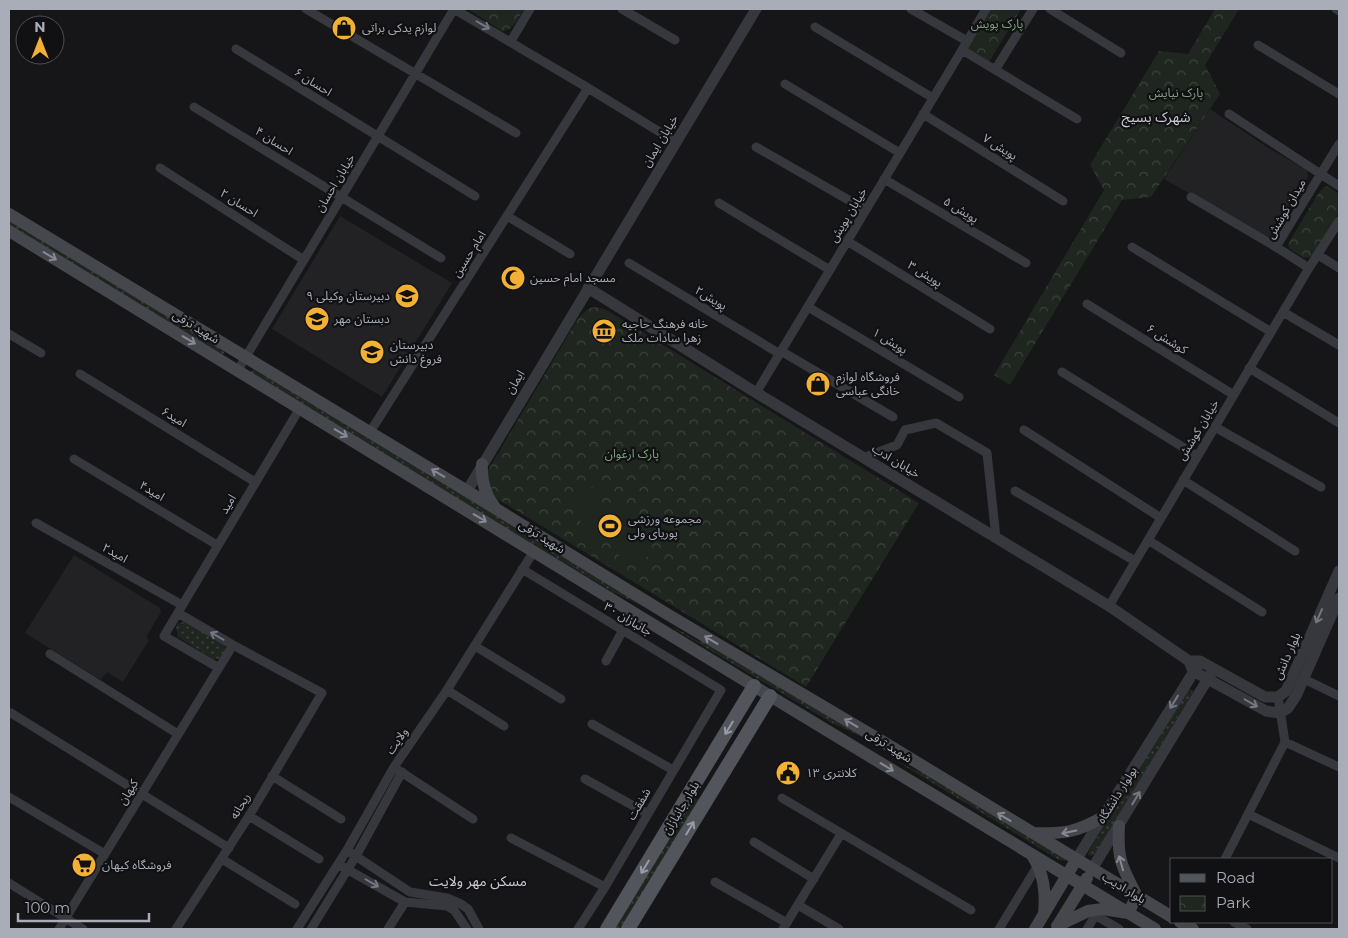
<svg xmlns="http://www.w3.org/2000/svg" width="1348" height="938" viewBox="0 0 1348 938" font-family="Montserrat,'Noto Sans Arabic',sans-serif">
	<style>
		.built { fill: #222225 }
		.grass { fill: url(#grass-dots) }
		.park { fill: url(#park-crowns) }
		.garden { fill: #1e261f }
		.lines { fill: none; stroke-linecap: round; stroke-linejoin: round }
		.minor { stroke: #37383d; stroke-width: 9 }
		.tertiary { stroke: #37383d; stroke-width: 11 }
		.secondary { stroke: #45474d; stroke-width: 12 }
		.primary { stroke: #53555c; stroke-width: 14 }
		.oneway { stroke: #757881 }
		.oneway2 { stroke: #858993 }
		.oneway3 { stroke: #979ba6 }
		.labels { text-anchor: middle; stroke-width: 4.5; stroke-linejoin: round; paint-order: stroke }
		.park-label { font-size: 12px; fill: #7fa381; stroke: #111113 }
		.poi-label { font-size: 12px; fill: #a8adb8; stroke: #111113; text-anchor: start }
		.street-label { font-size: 12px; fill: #a8adb8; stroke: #111113 }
		.neighbourhood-label { font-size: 14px; fill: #c9ccd4; stroke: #111113 }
	</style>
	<defs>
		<pattern id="grass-dots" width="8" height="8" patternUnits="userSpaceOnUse" patternTransform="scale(1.25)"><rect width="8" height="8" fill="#1e261f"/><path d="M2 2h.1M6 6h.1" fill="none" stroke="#3c433d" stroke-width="1.8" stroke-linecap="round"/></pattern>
		<pattern id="park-crowns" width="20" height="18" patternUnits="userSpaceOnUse" patternTransform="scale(1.25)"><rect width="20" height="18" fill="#1e261f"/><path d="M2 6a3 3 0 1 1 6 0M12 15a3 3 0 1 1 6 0" fill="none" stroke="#3c433d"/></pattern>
	</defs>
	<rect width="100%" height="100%" fill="#161618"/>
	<path class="built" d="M1210 109 1270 149 1307 170 1308 177 1271 237 1267 238 1164 179Z
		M340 216 452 283 382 397 272 329Z
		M74 555 160 608 161 612 146 637 149 640 123 682 107 672 101 680 25 633Z"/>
	<path class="grass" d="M9 220 224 351V354H222L9 227Z
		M254 369 655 612 613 592 253 376 250 371Z
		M186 621 223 643 226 648V653L220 659H213L178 637 176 628 177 624Z
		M672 626 698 641 706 642 869 740 832 723 676 630Z
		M1189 689 1193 690 1192 694 1095 855 1090 856 1088 855 1089 851Z
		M885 754 912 769 926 774 1066 859 1065 861 1059 860Z
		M694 799H699V801L624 929H615Z"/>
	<path class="park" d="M468 9H524C518 18 514 31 502 31Z
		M991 9H1021L989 62 967 49Z
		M1215 9H1239L1205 65 1220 94 1151 197 1122 200 1010 385 994 375 1104 190 1090 165 1159 51 1188 54Z
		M1325 186 1329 187 1339 194V212L1312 257 1304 258 1289 248 1288 244 1318 194Z
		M597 307 608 311 919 503 806 687 491 495 487 472 579 317 589 308Z"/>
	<path class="garden" d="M597 486 606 513 632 505 649 556 622 565 613 538 588 546 572 494Z"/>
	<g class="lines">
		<path class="minor" d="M306 9 516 133
			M454 9 588 88 676 142
			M622 9 675 40
			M911 9 967 41
			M986 9 962 50 1077 119
			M1050 9 1121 53
			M1336 9 1339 11
			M815 27 933 98
			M511 41 530 9
			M1258 45 1339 94
			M236 49 475 196
			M995 70 1033 9
			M785 84 900 153
			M194 107 441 258
			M923 114 1063 201
			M1229 114 1339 186
			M1339 144 1276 247 1309 268 1339 221
			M756 147 866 210
			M160 168 304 260
			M884 179 1026 263
			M1191 197 1276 247
			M719 203 830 270
			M507 216 570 254
			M847 241 990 329
			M1132 247 1271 332
			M1318 255 1339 268
			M629 263 780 354
			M1087 304 1234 395
			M808 307 959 397
			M1283 312 1339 345
			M9 334 41 353
			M781 351 893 417
			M1249 368 1339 423
			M238 370 454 9
			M1062 372 1197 456
			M80 374 255 482
			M756 393 962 50
			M1215 427 1321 487
			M1024 430 1161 518
			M370 432 588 88
			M863 458 897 445 905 430 936 423 987 453 996 538
			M74 459 217 545
			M1183 480 1295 551
			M1015 491 1135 561
			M36 523 182 605
			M1148 540 1262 612
			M522 569 721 690 605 887 578 929
			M1109 606 1309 268
			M475 646 561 699
			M50 654 178 734
			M606 661 623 630
			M219 668 164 636 300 408
			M1304 679 1339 696
			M447 690 504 726
			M1278 697 1285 742 1339 767
			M11 713 229 848
			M592 724 673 770
			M398 770 473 819
			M272 776 341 819
			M585 779 648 814
			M9 797 105 854
			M782 798 971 910
			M1248 814 1339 858
			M249 816 319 859
			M511 838 605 887
			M754 842 814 879
			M351 853 410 892 447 898 461 904 468 909 479 929
			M222 859 295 904
			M1225 859 1285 742
			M343 867 405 902 447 906 454 910 467 929
			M715 882 787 923
			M9 883 83 929
			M798 905 839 929
			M1088 911 1119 929
			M1234 922 1247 929
			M59 929 233 645 178 613
			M176 929 249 816 322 693 233 645
			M297 929 347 850 394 767 447 690 534 551
			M311 929 356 856 402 772
			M388 929 405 902
			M783 929 841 834
			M999 929 1038 865
			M1087 929 1095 916"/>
		<path class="tertiary" d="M588 288 750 389 1109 606 1189 661H1200L1265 697H1278L1286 691 1339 571
			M467 491 756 9
			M1189 661 1193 671 1266 711 1280 713 1288 708 1296 696 1339 598
			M1076 860 1198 665
			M1092 869 1212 672"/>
		<path class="secondary" d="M9 214 467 491 667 614 880 740 1172 917
			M9 231 770 696 1155 929
			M482 464C481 480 484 493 494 506
			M1034 833C1064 834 1077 832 1103 817
			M1032 855C1044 874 1046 892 1044 913
			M1180 922 1193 929
			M1058 925 1087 878
			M1057 926 1088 911 1103 909 1128 913 1137 896C1122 867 1117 860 1119 826
			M1035 929 1076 860"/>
		<path class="primary" d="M607 929 754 686
			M628 929 770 696"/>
	</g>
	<defs><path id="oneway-shaft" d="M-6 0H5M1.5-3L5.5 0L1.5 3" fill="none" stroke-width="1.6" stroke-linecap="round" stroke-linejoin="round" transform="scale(1.25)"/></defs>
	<g class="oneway">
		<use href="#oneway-shaft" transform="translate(483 25) rotate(30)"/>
		<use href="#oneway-shaft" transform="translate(1319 616) rotate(114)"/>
		<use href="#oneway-shaft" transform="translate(217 636) rotate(-150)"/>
		<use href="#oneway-shaft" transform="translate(1174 702) rotate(122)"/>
		<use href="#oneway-shaft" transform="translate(1251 703) rotate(30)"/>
		<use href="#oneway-shaft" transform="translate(1136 798) rotate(-59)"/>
		<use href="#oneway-shaft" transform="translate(372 883) rotate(30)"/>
	</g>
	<g class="oneway2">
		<use href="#oneway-shaft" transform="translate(50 256) rotate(31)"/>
		<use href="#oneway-shaft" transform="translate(189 340) rotate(31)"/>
		<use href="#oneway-shaft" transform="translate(341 433) rotate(31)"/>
		<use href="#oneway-shaft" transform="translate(438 473) rotate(-149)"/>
		<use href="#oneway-shaft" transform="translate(480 518) rotate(31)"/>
		<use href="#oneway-shaft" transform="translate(711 640) rotate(-149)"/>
		<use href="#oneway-shaft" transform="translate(851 723) rotate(-149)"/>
		<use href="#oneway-shaft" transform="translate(887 767) rotate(31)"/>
		<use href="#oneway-shaft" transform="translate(1004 817) rotate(-149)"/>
		<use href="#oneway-shaft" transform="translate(1069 832) rotate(169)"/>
		<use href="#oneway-shaft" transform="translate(1121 863) rotate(-106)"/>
	</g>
	<g class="oneway3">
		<use href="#oneway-shaft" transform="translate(729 728) rotate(121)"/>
		<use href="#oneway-shaft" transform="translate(690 828) rotate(-59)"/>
		<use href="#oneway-shaft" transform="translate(645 867) rotate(121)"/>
	</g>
	<defs>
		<symbol id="shop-disc" viewBox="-11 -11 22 22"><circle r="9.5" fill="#f2b134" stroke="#111113"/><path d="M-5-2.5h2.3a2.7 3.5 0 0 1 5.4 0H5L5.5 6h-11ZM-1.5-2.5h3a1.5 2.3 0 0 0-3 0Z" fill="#111"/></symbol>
		<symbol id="mosque-disc" viewBox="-11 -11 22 22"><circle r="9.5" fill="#f2b134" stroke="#111113"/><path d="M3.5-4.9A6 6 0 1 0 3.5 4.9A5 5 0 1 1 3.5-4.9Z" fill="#111"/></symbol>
		<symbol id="school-disc" viewBox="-11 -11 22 22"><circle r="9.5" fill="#f2b134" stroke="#111113"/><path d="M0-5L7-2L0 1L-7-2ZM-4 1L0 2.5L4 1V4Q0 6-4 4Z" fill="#111"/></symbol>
		<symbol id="museum-disc" viewBox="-11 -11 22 22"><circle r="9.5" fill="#f2b134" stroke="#111113"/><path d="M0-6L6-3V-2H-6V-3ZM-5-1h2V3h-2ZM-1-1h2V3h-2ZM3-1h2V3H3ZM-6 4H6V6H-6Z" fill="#111"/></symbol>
		<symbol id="stadium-disc" viewBox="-11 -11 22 22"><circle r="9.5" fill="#f2b134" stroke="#111113"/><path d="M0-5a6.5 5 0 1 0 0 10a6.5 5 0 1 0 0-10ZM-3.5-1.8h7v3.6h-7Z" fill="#111"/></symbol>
		<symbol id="civic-disc" viewBox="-11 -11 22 22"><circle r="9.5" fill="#f2b134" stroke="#111113"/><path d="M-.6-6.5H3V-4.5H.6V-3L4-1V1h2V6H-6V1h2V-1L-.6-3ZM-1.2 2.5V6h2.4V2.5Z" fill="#111"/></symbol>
		<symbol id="supermarket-disc" viewBox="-11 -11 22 22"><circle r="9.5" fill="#f2b134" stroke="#111113"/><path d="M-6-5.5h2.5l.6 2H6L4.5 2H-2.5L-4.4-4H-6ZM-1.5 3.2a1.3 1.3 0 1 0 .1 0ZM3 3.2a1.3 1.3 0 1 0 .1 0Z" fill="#111"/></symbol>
	</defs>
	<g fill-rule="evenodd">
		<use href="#shop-disc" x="330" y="14" width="28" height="28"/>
		<use href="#mosque-disc" x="499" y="264" width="28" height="28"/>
		<use href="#school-disc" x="393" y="282" width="28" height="28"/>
		<use href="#school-disc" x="303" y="305" width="28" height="28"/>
		<use href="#museum-disc" x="590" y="317" width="28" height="28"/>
		<use href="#school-disc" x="358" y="338" width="28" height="28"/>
		<use href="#shop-disc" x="804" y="370" width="28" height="28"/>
		<use href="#stadium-disc" x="596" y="512" width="28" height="28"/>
		<use href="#civic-disc" x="774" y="759" width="28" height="28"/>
		<use href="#supermarket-disc" x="70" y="851" width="28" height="28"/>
	</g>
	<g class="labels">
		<g class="park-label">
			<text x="997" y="28">پارک پویش</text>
			<text x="1176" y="97">پارک نیایش</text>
			<text x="632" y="458">پارک ارغوان</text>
		</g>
		<g class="poi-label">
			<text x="362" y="32">لوازم یدکی براتی</text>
			<text x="530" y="282">مسجد امام حسین</text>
			<text x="390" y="300" text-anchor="end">دبیرستان وکیلی ۹</text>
			<text x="334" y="323">دبستان مهر</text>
			<text x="622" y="328">خانه فرهنگ حاجیه<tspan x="622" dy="14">زهرا سادات ملک</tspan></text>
			<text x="390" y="349">دبیرستان<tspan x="390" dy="14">فروغ دانش</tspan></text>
			<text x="836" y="381">فروشگاه لوازم<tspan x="836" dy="14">خانگی عباسی</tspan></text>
			<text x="628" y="523">مجموعه ورزشی<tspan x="628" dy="14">پوریای ولی</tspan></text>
			<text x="806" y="777">کلانتری ۱۳</text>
			<text x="102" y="869">فروشگاه کیهان</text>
		</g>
		<g class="street-label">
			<text transform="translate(313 82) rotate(32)" y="4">احسان ۶</text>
			<text transform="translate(274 141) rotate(32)" y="4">احسان ۴</text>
			<text transform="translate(660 141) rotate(-59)" y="4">خیابان ایمان</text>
			<text transform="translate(1000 147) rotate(32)" y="4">پویش ۷</text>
			<text transform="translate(335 183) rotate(-59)" y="4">خیابان احسان</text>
			<text transform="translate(239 203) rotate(32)" y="4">احسان ۲</text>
			<text transform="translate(1286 209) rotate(-60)" y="4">میدان کوشش</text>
			<text transform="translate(961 210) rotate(31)" y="4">پویش ۵</text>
			<text transform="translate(848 215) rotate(-59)" y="4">خیابان پویش</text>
			<text transform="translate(469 254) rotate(-58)" y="4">امام حسین</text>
			<text transform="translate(925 274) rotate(32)" y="4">پویش ۳</text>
			<text transform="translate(711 298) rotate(31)" y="4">پویش۲</text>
			<text transform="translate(196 327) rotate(31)" y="4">شهید ترقی</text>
			<text transform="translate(1167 339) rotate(32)" y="4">کوشش ۶</text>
			<text transform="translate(890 341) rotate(31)" y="4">پویش ۱</text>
			<text transform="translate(515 382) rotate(-59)" y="4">ایمان</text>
			<text transform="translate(174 417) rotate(31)" y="4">امید۶</text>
			<text transform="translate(1198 430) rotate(-59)" y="4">خیابان کوشش</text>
			<text transform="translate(896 461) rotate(31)" y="4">خیابان ادب</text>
			<text transform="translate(152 491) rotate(31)" y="4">امید۴</text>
			<text transform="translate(228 504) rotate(-59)" y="4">امید</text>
			<text transform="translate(542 537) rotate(32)" y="4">شهید ترقی</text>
			<text transform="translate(115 553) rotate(29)" y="4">امید۲</text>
			<text transform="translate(628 619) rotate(31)" y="4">جانبازان ۳۰</text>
			<text transform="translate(1287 656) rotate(-66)" y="4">بلوار دانش</text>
			<text transform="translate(397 741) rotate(-56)" y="4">ولایت</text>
			<text transform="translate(889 746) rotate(32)" y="4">شهید ترقی</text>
			<text transform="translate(128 792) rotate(-59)" y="4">کیهان</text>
			<text transform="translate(1117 795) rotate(-58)" y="4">بولوار دانشگاه</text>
			<text transform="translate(639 804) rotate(-60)" y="4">شفقت</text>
			<text transform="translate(240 806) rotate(-59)" y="4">ریحانه</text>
			<text transform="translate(681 808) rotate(-59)" y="4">بلوار جانبازان</text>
			<text transform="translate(1124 888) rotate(31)" y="4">بلوار ادیب</text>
		</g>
		<g class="neighbourhood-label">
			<text x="1156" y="122">شهرک بسیج</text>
			<text x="478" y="886">مسکن مهر ولایت</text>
		</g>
	</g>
	<rect width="1348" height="938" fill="none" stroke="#a8adb8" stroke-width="20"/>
	<rect x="1170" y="858" width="162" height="65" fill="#111113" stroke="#4d4f55"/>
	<rect x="1180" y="874" width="25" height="8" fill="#53555c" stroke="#4d4f55"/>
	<text x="1216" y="883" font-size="15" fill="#a8adb8">Road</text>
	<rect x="1180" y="896" width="25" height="15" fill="url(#park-crowns)" stroke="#4d4f55"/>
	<text x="1216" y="908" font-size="15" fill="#a8adb8">Park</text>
	<g transform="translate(40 40)"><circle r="24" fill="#111113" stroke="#4d4f55"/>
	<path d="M0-4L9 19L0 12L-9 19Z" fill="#f2b134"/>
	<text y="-8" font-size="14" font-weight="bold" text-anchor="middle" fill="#a8adb8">N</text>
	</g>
	<path d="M18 913v8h131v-8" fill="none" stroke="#a8adb8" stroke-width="2.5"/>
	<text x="25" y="913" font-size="15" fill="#a8adb8" stroke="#111113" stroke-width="4" paint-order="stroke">100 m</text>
</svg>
